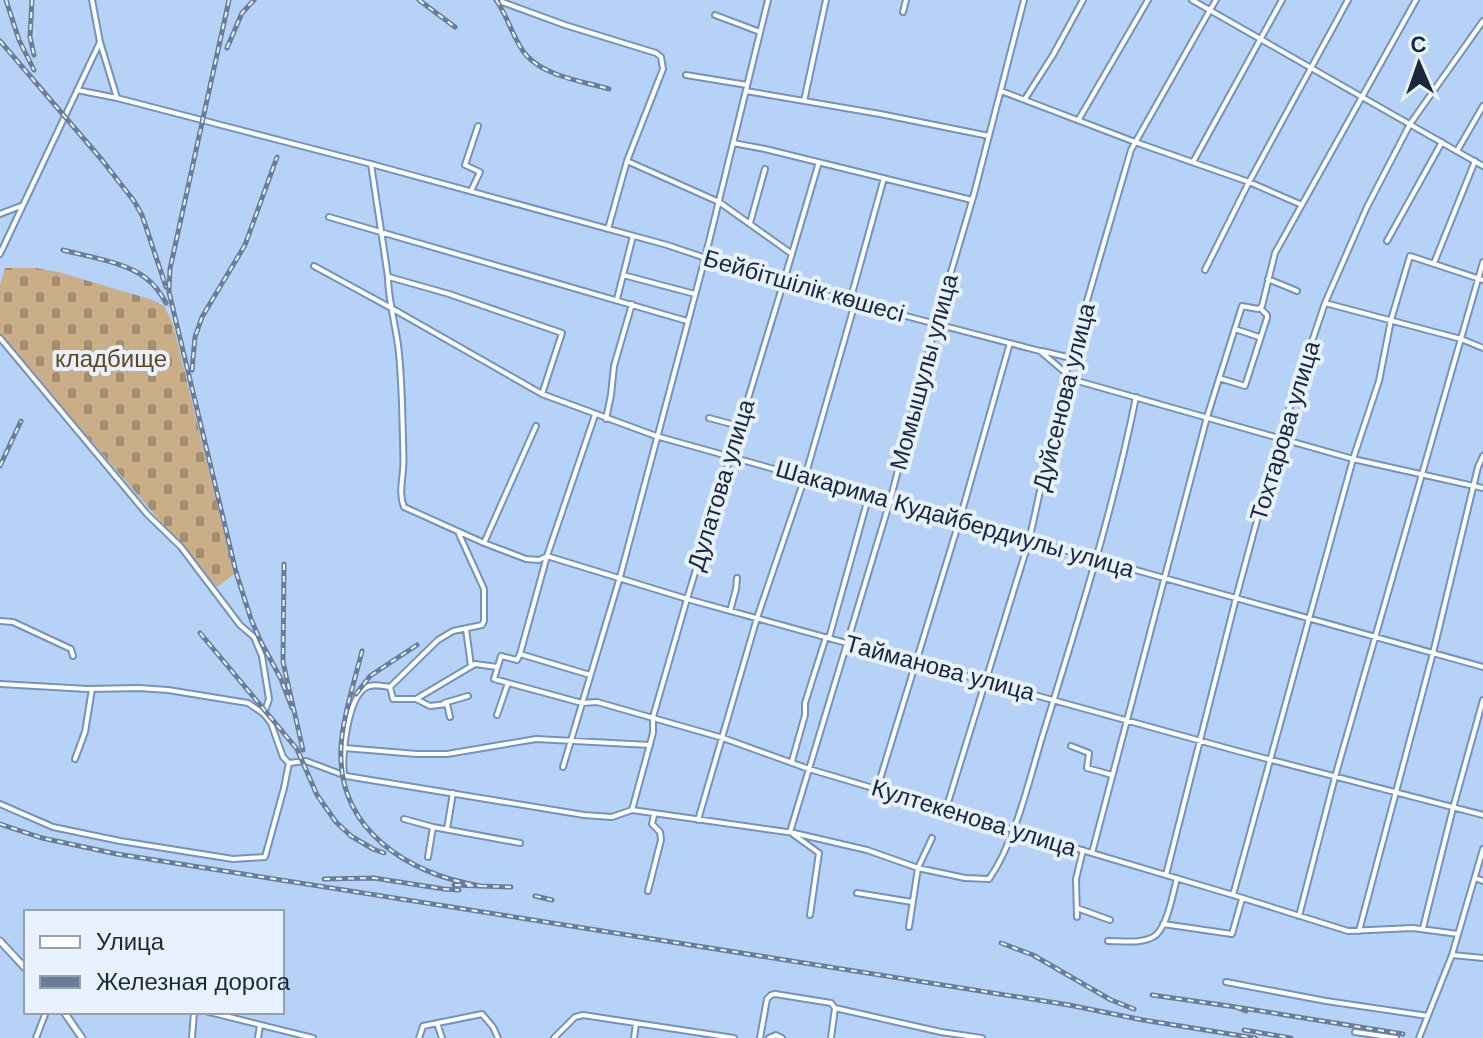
<svg xmlns="http://www.w3.org/2000/svg" width="1483" height="1038" viewBox="0 0 1483 1038" font-family="Arial,sans-serif">
	<style>
		.cemetery { fill: url(#cemetery-stones) }
		.lines { fill: none; stroke-linecap: round; stroke-linejoin: round }
		.minor-casing { stroke: #7393be; stroke-width: 8 }
		.tertiary-casing { stroke: #7393be; stroke-width: 8 }
		.secondary-casing { stroke: #7393be; stroke-width: 9 }
		.minor { stroke: #fff; stroke-width: 4 }
		.tertiary { stroke: #fff; stroke-width: 4 }
		.secondary { stroke: #fff; stroke-width: 5 }
		.rail-casing { stroke: #697d98; stroke-width: 5 }
		.rail { stroke: #e7f1ff; stroke-width: 2; stroke-dasharray: 6; stroke-linecap: butt }
		.labels { text-anchor: middle; stroke-width: 8; stroke-linejoin: round; paint-order: stroke }
		.street-label { font-size: 24px; fill: #1b2839; stroke: #e7f1ff }
		.park-label { font-size: 24px; fill: #62471d; stroke: #e7f1ff }
	</style>
	<defs>
		<pattern id="cemetery-stones" width="16" height="16" patternUnits="userSpaceOnUse" patternTransform="scale(2)"><rect width="16" height="16" fill="#c9ae87"/><path d="M2 7V4a2 2 0 0 1 4 0v3zM10 15v-3a2 2 0 0 1 4 0v3z" fill="#a28e6f"/></pattern>
	</defs>
	<rect width="100%" height="100%" fill="#b6d2f6"/>
	<path class="cemetery" d="M5 268H36L58 272 153 300 164 306 173 324 234 574 217 587 0 335V285Z"/>
	<g class="lines">
		<defs>
			<path id="minor" d="M502 2 565 25 656 53 661 57 663 69 627 161 608 229
				M1210 10 1216 0
				M903 12 906 0
				M715 15 760 32
				M686 75 747 85
				M746 91 880 114 989 136
				M1001 91 1135 142 1249 182 1302 205
				M1025 99 1053 55 1083 0
				M804 101 826 0
				M1079 119 1148 0
				M733 143 765 149 972 200
				M1457 151 1483 106
				M627 161 719 202 792 254
				M1193 162 1282 0
				M371 164 388 277C388 298 395 323 398 345 402 376 402 407 403 439 403 449 404 460 403 470 402 483 399 495 404 507L484 543 526 559 539 560 547 556 687 599 1241 752 1483 815
				M471 191 480 172 465 165 478 126
				M329 217 687 321
				M750 223 765 169
				M1387 241 1442 142
				M1434 263 1475 161
				M314 266 393 309 542 394 656 436 1483 667
				M1205 270 1249 182 1348 0
				M623 275 695 294
				M389 277 449 294 562 333 542 394
				M1268 279 1297 291
				M783 284 819 162
				M617 299 633 236
				M850 301 884 178
				M1325 303 1461 339 1483 348
				M1235 329 1259 337
				M0 338 147 514 181 547 240 625 254 637 262 656 269 699 264 714
				M1219 378 1245 386 1267 318V315L1260 308
				M709 418 739 426
				M606 419 611 395 614 366 632 304
				M459 534 484 589V621L482 625 453 631 438 640 390 687 393 699H416L475 664 497 667
				M484 543 536 426
				M730 611 736 589 737 578
				M0 621 13 622 71 649 73 656
				M466 629 471 666
				M829 638 869 495
				M520 654 517 660 501 656 494 679 582 703 597 702 723 738 809 769 1233 895 1348 931 1413 928 1458 934
				M520 654 547 556 595 415
				M520 654 590 675
				M416 699 430 706 447 704 450 717
				M444 703 468 696
				M497 715 508 683
				M1071 746 1089 753 1087 768 1112 775
				M344 748 417 754H447L536 739 650 745
				M75 759 85 732 92 689
				M792 761 805 715V703L826 637
				M563 767 620 577 705 258 768 0
				M344 774C341 756 348 699 365 688 372 683 382 686 390 687
				M877 789 959 522 1010 343
				M0 804 53 827 120 841 233 859 265 857 284 788 289 763
				M946 809 1029 541 1066 373
				M632 810 794 833 867 850 918 868 965 878 989 879C1016 841 1030 776 1044 731 1078 621 1113 511 1136 397
				M404 819 433 827 520 843
				M698 820 757 618 805 477 855 303
				M447 829 453 793
				M1092 853 1207 417 1242 306 1258 309 1262 306 1275 253 1416 0
				M428 857 433 827
				M1166 875 1236 598 1279 439 1325 303 1367 207 1410 124 1483 21
				M1475 878 1483 881
				M648 891 661 840 660 832 652 824 654 815
				M857 893 912 902
				M1233 895 1353 459 1379 381 1391 320 1410 256 1483 280
				M1077 908 1110 920
				M810 915 819 853 790 832 890 501 936 323 974 194 1024 0
				M1299 916 1335 777 1483 262
				M1077 917 1076 879 1083 850
				M1163 924 1232 934 1242 899
				M909 927 918 868 932 838
				M1423 928 1453 808 1483 700
				M1359 931 1433 653 1478 467 1483 456
				M1108 941C1122 941 1140 944 1153 937 1167 930 1173 893 1177 878
				M1226 982 1326 1001 1428 1016
				M209 1012 313 1038
				M437 1023 442 1038
				M1355 1032 1396 1038
				M36 1038 46 1012
				M192 1038 194 1012
				M258 1038 260 1025
				M419 1038 423 1026 482 1014 493 1027 498 1038
				M760 1038 767 999 771 995 775 994 831 1003 835 1008 941 1032 982 1038
				M831 1038 835 1008
				M1419 1038 1452 955"/>
			<path id="tertiary" d="M1192 0 1483 166
				M100 42 117 98
				M77 90 117 98 371 164 667 245 783 284 1040 351 1074 380 1353 459 1483 488
				M0 214 21 206
				M0 254 100 42 92 0
				M1042 351 1071 358
				M1066 373 1131 150 1210 10
				M0 684 88 689 139 688 168 690 248 703 264 714 271 723 283 757 289 763 306 761 346 776 584 815 612 817 632 810 653 733V717L687 599 783 284
				M1483 849 1452 955 1483 958
				M554 1038 575 1017 583 1015 734 1038
				M634 1038 636 1023
				M769 1038 776 1035 782 1038"/>
			<path id="secondary" d="M0 941 26 969
				M64 1012 82 1038"/>
		</defs>
		<use href="#minor" class="minor-casing"/>
		<use href="#tertiary" class="tertiary-casing"/>
		<use href="#secondary" class="secondary-casing"/>
		<use href="#minor" class="minor"/>
		<use href="#tertiary" class="tertiary"/>
		<use href="#secondary" class="secondary"/>
		<defs>
			<path id="rail" d="M6 0 19 40 34 70
				M32 0 30 37 34 55
				M229 0 170 269 169 292 236 572 251 619 260 640 281 679 292 708
				M419 0 455 27
				M496 0C508 16 514 42 527 56 547 77 582 81 609 89
				M0 41 102 160 134 201 142 215 166 287
				M227 48 242 13 254 0
				M63 250C88 257 127 262 147 279 155 285 161 294 166 303
				M192 370 195 337 202 317 245 245 277 157
				M0 466 21 421
				M284 564 283 662 303 750
				M200 633 297 749 317 795 336 822 351 836 373 849 384 853
				M362 651C355 680 342 719 341 748 337 830 408 874 481 886L454 885
				M356 694 370 676 417 645
				M0 824 42 838 117 854 1069 1005 1143 1020 1255 1038
				M324 879 374 878 444 889 459 890
				M481 886 511 887
				M535 896 552 900
				M1001 943 1033 955 1111 1000 1134 1009
				M1152 995 1236 1007 1246 1011
				M1236 1007 1403 1034
				M1244 1030 1291 1038"/>
		</defs>
		<use href="#rail" class="rail-casing"/>
		<use href="#rail" class="rail"/>
	</g>
	<g class="labels">
		<g class="street-label">
			<text transform="translate(804 286) rotate(16)" y="8">Бейбітшілік көшесі</text>
			<text transform="translate(924 372) rotate(-75)" y="8">Момышулы улица</text>
			<text transform="translate(1064 397) rotate(-76)" y="8">Дуйсенова улица</text>
			<text transform="translate(1285 431) rotate(-73)" y="8">Тохтарова улица</text>
			<text transform="translate(721 485) rotate(-73)" y="8">Дулатова улица</text>
			<text transform="translate(955 519) rotate(16)" y="8">Шакарима Кудайбердиулы улица</text>
			<text transform="translate(940 668) rotate(15)" y="8">Тайманова улица</text>
			<text transform="translate(974 818) rotate(17)" y="8">Култекенова улица</text>
		</g>
		<g class="park-label">
			<text x="111" y="367">кладбище</text>
		</g>
	</g>
	<rect x="24" y="910" width="260" height="104" fill="#e7f1ff" stroke="#95a1b0" stroke-width="2"/>
	<rect x="40" y="936" width="40" height="12" fill="#ffffff" stroke="#95a1b0" stroke-width="2"/>
	<text x="96" y="950" font-size="24" fill="#1b2839">Улица</text>
	<rect x="40" y="976" width="40" height="12" fill="#697d98" stroke="#95a1b0" stroke-width="2"/>
	<text x="96" y="990" font-size="24" fill="#1b2839">Железная дорога</text>
	<g transform="translate(1419 64) rotate(358)" stroke="#e7f1ff" stroke-width="6" paint-order="stroke">
	<path d="M0-6L14 30L0 20L-14 30Z" fill="#1b2839"/>
	<text y="-12" font-size="22" font-weight="bold" text-anchor="middle" fill="#1b2839">С</text>
	</g>
</svg>
